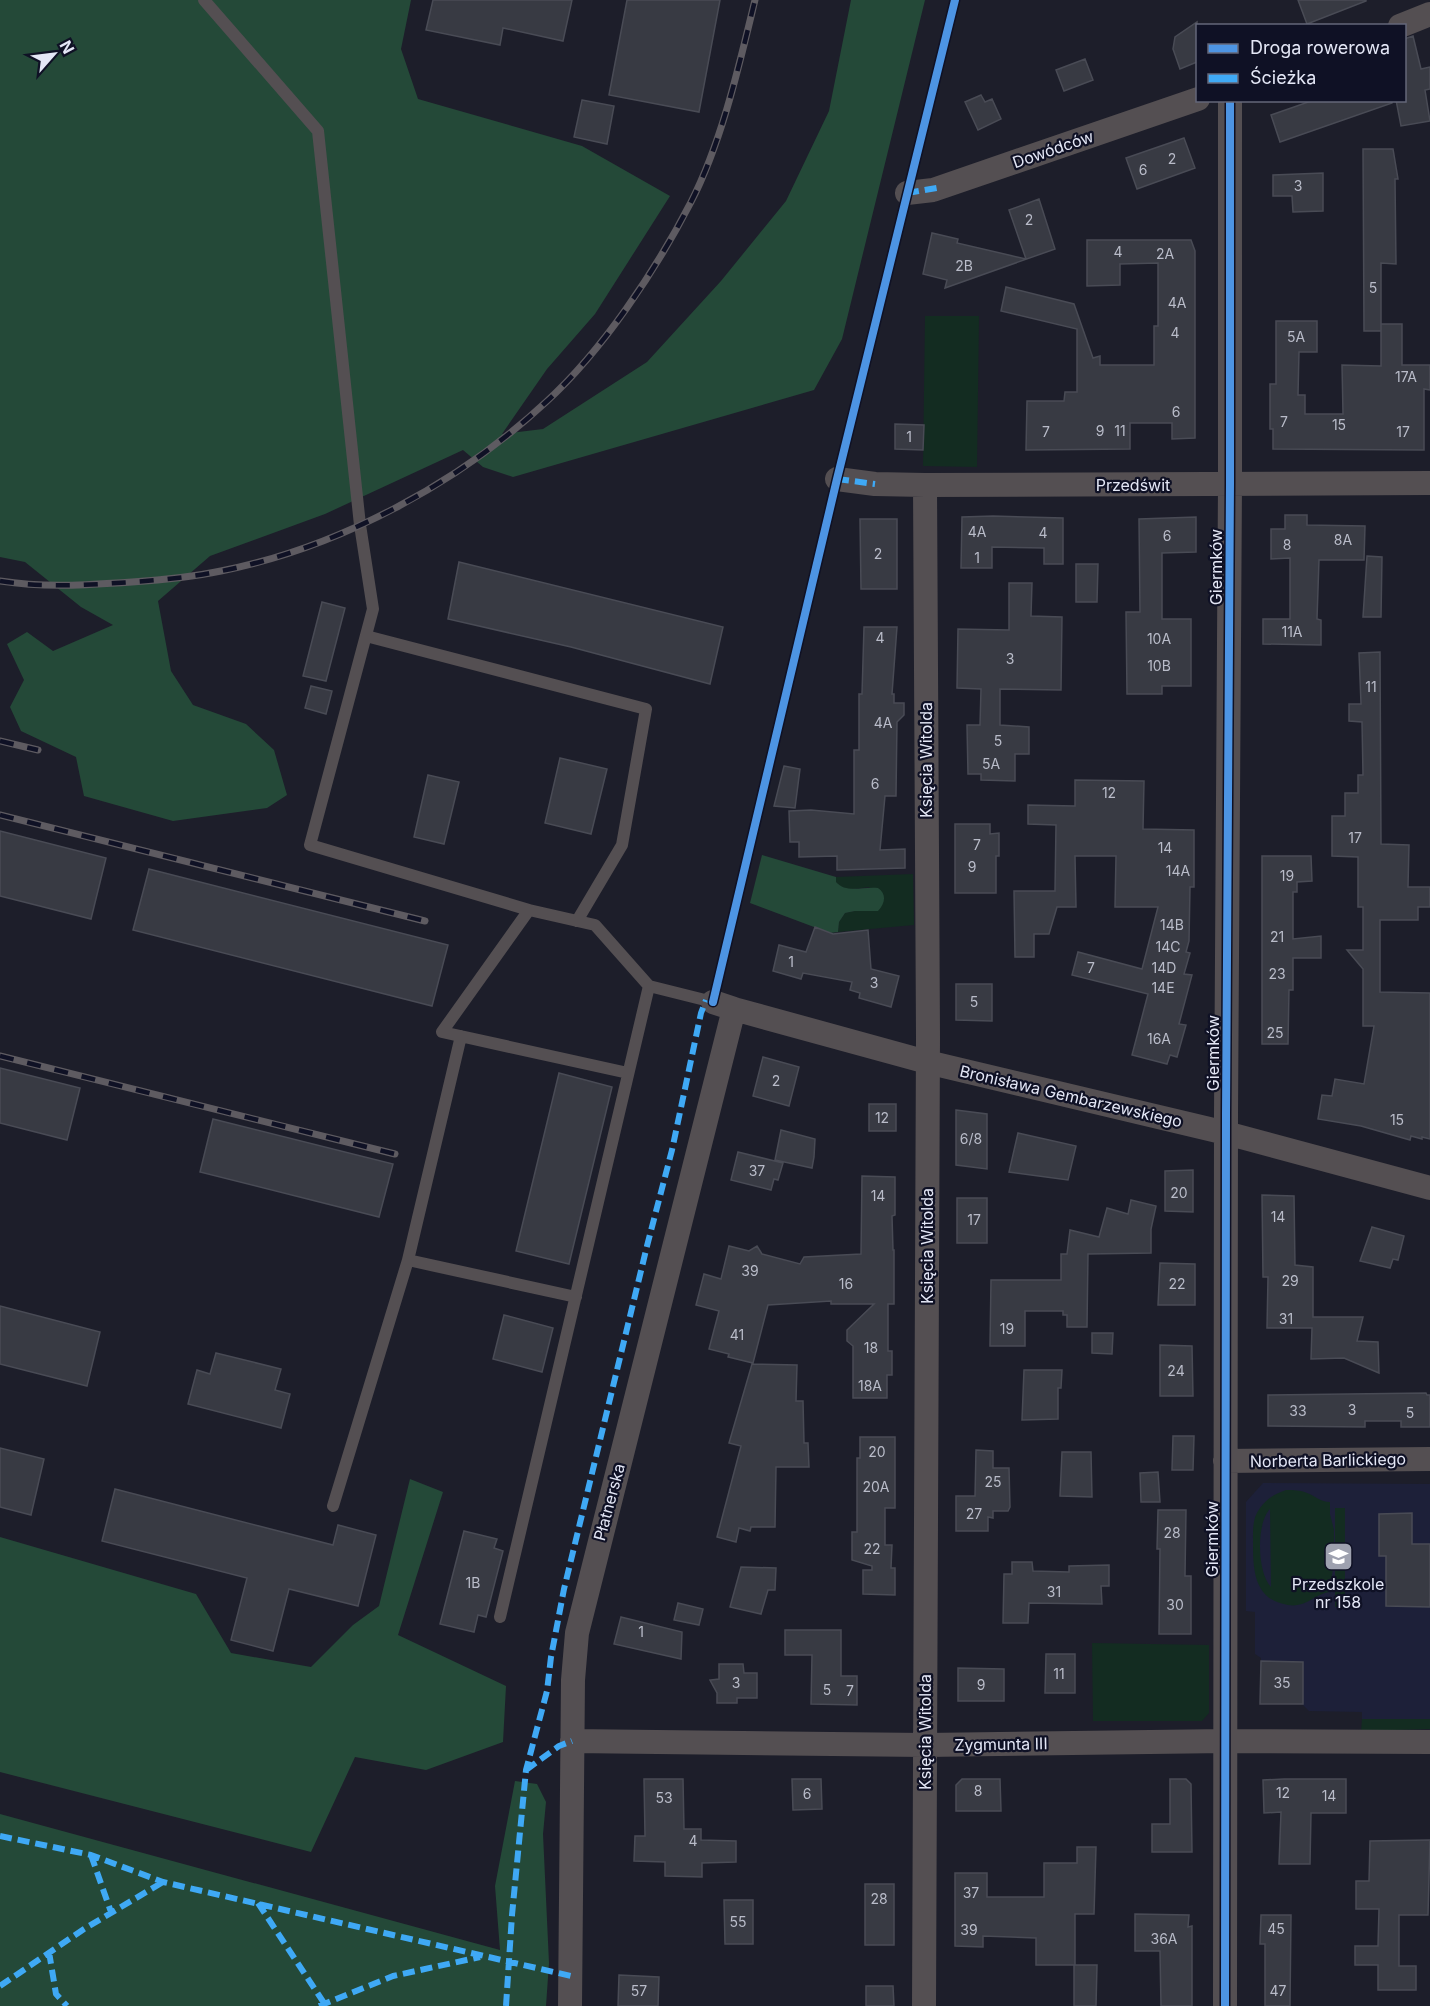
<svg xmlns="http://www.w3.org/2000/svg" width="1430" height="2006" viewBox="0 0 1430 2006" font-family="Inter,sans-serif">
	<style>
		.built { fill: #1d2039 }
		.green { fill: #132c21; fill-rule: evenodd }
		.forest { fill: #244938 }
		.building { fill: #383a43; stroke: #494b55; stroke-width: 1.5 }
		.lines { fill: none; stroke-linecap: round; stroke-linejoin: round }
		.lane { stroke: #544f52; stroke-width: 12 }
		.street { stroke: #544f52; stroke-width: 24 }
		.rail-casing { stroke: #5e5b61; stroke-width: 7 }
		.rail { stroke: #0f1125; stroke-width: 4.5; stroke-dasharray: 14; stroke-linecap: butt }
		.quiet { stroke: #3fa9f5; stroke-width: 6; stroke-dasharray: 12 6; stroke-linecap: butt }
		.cycleway-casing { stroke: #0f1125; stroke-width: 11 }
		.cycleway { stroke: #4d94e3; stroke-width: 8 }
		.labels { text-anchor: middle; stroke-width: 4.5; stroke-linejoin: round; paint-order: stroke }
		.number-label { font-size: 14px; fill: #b9bcc9 }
		.street-label { font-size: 16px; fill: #e4e7f6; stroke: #0f1125 }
		.poi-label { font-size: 16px; fill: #e4e7f6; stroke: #0f1125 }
	</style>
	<rect width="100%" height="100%" fill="#1d1e2a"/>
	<path class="built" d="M1263 1483 1430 1484V1719H1362V1712L1309 1711 1302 1704H1260L1261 1658 1255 1654V1612L1246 1611V1502Z"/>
	<path class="green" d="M925 316H979L977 467 923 466Z
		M913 874 914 925 838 932 839 922 845 913 855 911H878L869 887C858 888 844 893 836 882V877Z
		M1286 1490C1294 1490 1300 1490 1307 1493 1316 1496 1320 1502 1330 1502V1514L1334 1530V1564L1331 1580V1592C1315 1593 1307 1608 1288 1605 1254 1600 1253 1570 1253 1543 1253 1531 1252 1518 1260 1508 1267 1498 1275 1494 1286 1490ZM1270 1509 1271 1586V1587C1257 1573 1256 1523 1270 1509Z
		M1335 1508H1345V1607H1335Z
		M1092 1643 1209 1645V1713L1202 1721H1093Z
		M1362 1719H1430V1729L1361 1731Z"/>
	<path class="forest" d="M0 0H411L401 49 418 99 582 146 670 196 595 314 547 369 502 434 543 429 647 362 721 281 786 201 829 111 851 0H925L842 339 814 390 513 477 483 467 463 450 325 514 210 556 158 601 171 671 193 705 246 724 274 750 287 795 267 808 173 821 84 796 76 757 21 731 10 707 24 680 7 644 27 632 53 651 113 625 81 607 25 562 0 557Z
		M762 855 836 877V882C846 894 864 886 878 888 887 894 885 904 878 911H855L845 913 839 922 838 932 830 933 750 903Z
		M410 1479 443 1492 398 1635 506 1686 503 1742 426 1770 355 1757 311 1852 0 1772V1537L196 1594 231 1653 311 1667 353 1625 379 1606Z
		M515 1781 537 1784 546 1802 543 1834 549 1963 546 2006H0V1814L500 1950 495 1886Z"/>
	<path class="building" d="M433 0H572L563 41 503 28 500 45 426 30Z
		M627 0H720L699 112 609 95Z
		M1298 0H1366V1L1307 24Z
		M1197 22V62L1180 69 1173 49 1175 37Z
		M1413 36 1421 69 1430 67V89L1425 90 1430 121 1401 126 1396 100H1404V39Z
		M1085 59 1093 80 1064 91 1056 70Z
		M981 95 985 102 992 99 1001 119 978 130 965 102Z
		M582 100 614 106 607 144 574 137Z
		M1314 100H1392V103L1280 142 1271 115Z
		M1184 138 1195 168 1137 189 1126 158Z
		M1363 149H1393L1398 179H1395L1396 264 1381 263V331H1364Z
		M1323 173V211L1293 212 1292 196H1273V175Z
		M1039 199 1055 249 945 288 947 280 923 274 932 233 958 239 957 243 1026 259 1009 210Z
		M1087 240H1191L1195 251V438L1172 439V423H1130V449L1026 450 1027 401H1064L1065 392H1077V329L1001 311 1006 287 1074 304 1093 358 1100 356V365H1154V326H1158V263L1120 264V285L1087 286Z
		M1276 321H1317V352H1299L1298 395H1305V414H1343L1342 365 1381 366V324H1402V365H1430V390L1424 389V450L1273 449V429H1270V384H1276Z
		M895 424 924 425 923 450 895 449Z
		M1285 515H1307V525L1365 526 1364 560H1319L1317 619 1321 620V645L1263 644V619H1290V558L1271 559V529H1285Z
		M993 516 1063 518V564H1044V548L992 547V568H961L962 517Z
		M1196 517V552L1162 553V619H1191V686H1162V694H1127L1126 612H1140L1139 519Z
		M860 519H897V589H861Z
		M1367 556 1382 557 1381 617H1363Z
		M459 562 723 627 710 684 571 647 448 619Z
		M1076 564H1098L1097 602H1076Z
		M1009 583H1032L1031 616 1062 617 1061 690 1000 689V725L1029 727V754H1015V781L981 780V774H968L967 725H980L981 689 957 688 958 629 1009 630Z
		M322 602 345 608 326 681 303 676Z
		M864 627H897L892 694H894V703H904V715L897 722 896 796H885L880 850 905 849V868L837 870V856L799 857V842H790L789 811 811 810 854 814V750H859V694H862Z
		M1380 652 1381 844 1409 845 1408 887H1430V907H1418V920H1380V992L1430 993V1139L1422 1137V1139L1411 1136 1410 1140 1361 1126 1318 1119 1322 1095 1332 1096 1335 1079 1364 1084 1374 1026H1363V969L1347 950H1363V907H1358V857L1332 856V816H1345V793H1358V775H1363L1362 722 1349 721V704H1361L1359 653Z
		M311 686 332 691 326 714 305 708Z
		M560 758 607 769 591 834 545 823Z
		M784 766 800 769 795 808 774 806Z
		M428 775 459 782 444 844 414 837Z
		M1075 780 1144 781 1143 829 1194 830V887H1190L1189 941 1186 952 1190 953 1184 974 1192 975 1179 1024 1186 1025 1177 1057 1170 1055 1167 1064 1132 1055 1148 994 1072 975 1078 952 1142 969 1158 907H1115L1116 856H1075L1076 907H1057L1049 934H1034V957H1015L1014 891H1055L1056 825 1028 824V805L1075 806Z
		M955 824H990V834L999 833V856H996V893H955Z
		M0 831 106 858 91 919 0 896Z
		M1262 856H1311L1312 881 1297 882V892H1293V939L1321 936V958H1293V990H1289L1288 1044H1262Z
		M149 869 448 945 432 1006 133 930Z
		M815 927 833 934 868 930 871 969 899 976 891 1007 859 998 860 993 850 990 852 982 803 973 801 979 773 971 779 945 806 952Z
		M956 984H992V1021L956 1020Z
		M763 1057 799 1067 789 1106 753 1096Z
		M0 1068 80 1088 67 1140 0 1123Z
		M559 1073 612 1087 569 1264 516 1251Z
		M869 1104H896V1131H869Z
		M956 1110 987 1114V1169L956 1165Z
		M213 1119 393 1164 379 1217 200 1172Z
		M781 1130 815 1139 814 1157 812 1168 775 1160Z
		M1018 1133 1076 1146 1068 1180 1009 1172Z
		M738 1152 783 1163 778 1180 774 1179 771 1190 731 1180Z
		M1193 1170V1212L1165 1211V1171Z
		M862 1176 895 1177V1215L892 1216 893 1250H894V1304H888V1351H892V1375H887V1398H853V1346L847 1341V1330L874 1304H831V1301L768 1305 753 1363 728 1357 729 1354 709 1349 719 1311 696 1305 704 1274 721 1279 729 1246 749 1251 757 1246 762 1254 800 1264 804 1257 861 1254Z
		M1262 1195 1294 1196 1295 1265 1313 1267V1317H1363L1357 1341 1378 1342 1379 1373 1344 1358 1311 1359 1312 1328H1267L1268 1277H1263Z
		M957 1198H987V1243H957Z
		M1131 1200 1156 1206 1151 1229V1253L1088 1254 1087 1327H1067V1315H1063V1311H1025V1346H990L991 1280H1061V1254H1067L1070 1230 1099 1237 1107 1208 1128 1214Z
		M1372 1227 1404 1236 1398 1260 1393 1259 1390 1268 1360 1261Z
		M1160 1263 1195 1264V1305H1158Z
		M0 1306 100 1332 87 1386 0 1364Z
		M504 1315 553 1328 542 1372 493 1359Z
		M1092 1333H1113L1112 1354 1092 1353Z
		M1160 1345 1192 1346 1193 1396H1160Z
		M216 1353 281 1369 275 1390 290 1394 281 1428 188 1404 197 1370 210 1374Z
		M752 1364 797 1365 796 1401H803L804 1443H808L809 1467H776L775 1527H751L750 1531 739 1528 736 1542 717 1537 741 1446 729 1443Z
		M1024 1370H1062L1061 1388H1058V1419L1022 1420Z
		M1426 1393 1427 1395H1430V1427H1401V1421H1365V1427L1268 1426V1395Z
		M1173 1436H1194L1193 1470H1172Z
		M860 1437H895V1508H885V1545H892L891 1568H895V1595L863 1594V1570H872V1566L852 1560V1532H857V1458H860Z
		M0 1448 44 1459 31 1515 0 1507Z
		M976 1450 993 1451V1468H1009L1010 1507 1008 1511H993V1518L988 1517V1531H956V1496H975Z
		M1062 1452H1091L1092 1497 1060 1496Z
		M1158 1472 1160 1502H1141L1140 1473Z
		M115 1489 333 1545 338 1525 376 1535 358 1606 289 1589 273 1651 231 1640 247 1578 102 1541Z
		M1158 1510H1186L1185 1576H1191V1634H1159L1160 1549H1157Z
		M1412 1513V1544H1430V1607L1386 1606V1556H1379V1514Z
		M464 1531 497 1539 494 1548 503 1551 486 1617 478 1615 474 1632 440 1624Z
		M1012 1562H1032L1033 1571 1069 1572V1566L1109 1565V1586H1101L1102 1604 1029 1603 1028 1623H1003L1004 1574H1012Z
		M741 1567 776 1568 775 1590H768L761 1614 730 1607Z
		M678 1603 703 1609 699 1625 674 1620Z
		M621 1617 682 1632 681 1659 614 1644Z
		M785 1630H841V1676H857V1705L811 1704 812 1655H785Z
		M1046 1654H1075V1693H1045Z
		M1261 1661 1303 1662V1704H1260Z
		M719 1664H743L744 1673H757V1698H737V1703H717V1693L710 1680 719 1679Z
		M958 1668 1004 1669V1701H958Z
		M644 1779H683L684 1829H701V1840L736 1841V1862L702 1863V1877L665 1876V1862L634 1861 635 1836H645Z
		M792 1779H821L822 1809 793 1810Z
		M962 1779H1000L1001 1811H956V1785Z
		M1170 1779H1186L1191 1784 1192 1852H1152V1824H1170Z
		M1284 1779H1346V1813H1311L1310 1864H1279L1281 1812 1264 1813 1263 1780Z
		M1430 1840 1428 1915H1399V1966H1416V1990H1378V1965H1355V1946H1378L1379 1909H1356V1881H1369L1370 1841Z
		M1077 1847H1096L1094 1914H1075V1965H1036V1938L983 1936V1947L955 1946V1873H987V1897H1044V1863H1077Z
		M865 1884H894V1945H865Z
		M724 1900H753V1944H725Z
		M1135 1914 1189 1915 1188 1927 1192 1926V2006H1161L1160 1951H1135Z
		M1261 1915H1291L1290 2006H1265V1944H1260Z
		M1074 1965H1097L1096 2006H1074Z
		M619 1975 659 1977 658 2006H618Z
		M866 1986H893L894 2006H866Z"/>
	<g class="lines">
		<path class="lane" d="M204 0 318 131 360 525 373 609 310 845 529 910
			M366 636 646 709 622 845 577 921
			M461 1036 408 1260 576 1297
			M628 1073 442 1032 529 910 595 925 649 986
			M333 1506 408 1260
			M500 1617 649 986 713 1002"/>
		<path class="street" d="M1400 26 1430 14
			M907 193 933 190 1198 99
			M837 479 875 484 925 485 1430 483
			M713 1002 734 1009 927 1062 1226 1133 1430 1188
			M1225 1461 1430 1459
			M572 1741 925 1745 1226 1741 1430 1742
			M570 2006 573 1680 577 1633 734 1009
			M924 2006 928 1037 925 485
			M1225 2006 1226 1114 1230 484V100"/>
		<defs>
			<path id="rail" d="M0 581C44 588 88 585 132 582 162 580 192 577 221 571 338 548 459 483 546 402 603 350 656 270 691 202 722 141 739 66 755 0
				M0 741 38 750
				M0 815 425 921
				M0 1056 395 1154"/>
		</defs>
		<use href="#rail" class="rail-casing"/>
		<use href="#rail" class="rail"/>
		<path class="quiet" d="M907 193 942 187
			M837 479 875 484
			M526 1770 559 1746 572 1741
			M0 1836 91 1855 163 1882 571 1976
			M91 1855 111 1912
			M258 1903 326 2006
			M49 1952 56 1994 67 2006
			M0 1986 84 1929 163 1882
			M319 2006 393 1976 480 1957
			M506 2006 512 1915 526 1770 547 1691 551 1657 564 1589 647 1246 672 1150 701 1013 706 1000"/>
		<defs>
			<path id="cycleway" d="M713 1002 837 479 955 0
				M1225 2006 1226 1114 1230 484V100"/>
		</defs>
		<use href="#cycleway" class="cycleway-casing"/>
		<use href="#cycleway" class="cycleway"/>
	</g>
	<defs>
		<symbol id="school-square" viewBox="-11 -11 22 22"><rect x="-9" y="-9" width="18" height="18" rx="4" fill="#9ea1af" stroke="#0f1125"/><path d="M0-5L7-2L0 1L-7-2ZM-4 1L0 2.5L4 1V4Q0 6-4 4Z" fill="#fff"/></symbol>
	</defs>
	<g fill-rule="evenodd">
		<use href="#school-square" x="1322" y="1540" width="33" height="33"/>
	</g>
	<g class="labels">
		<g class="number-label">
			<text x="1172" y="164">2</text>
			<text x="1143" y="175">6</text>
			<text x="1298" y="191">3</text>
			<text x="1029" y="225">2</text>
			<text x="1118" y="257">4</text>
			<text x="1165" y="259">2A</text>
			<text x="964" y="271">2B</text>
			<text x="1373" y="293">5</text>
			<text x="1177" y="308">4A</text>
			<text x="1175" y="338">4</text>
			<text x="1296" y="342">5A</text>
			<text x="1406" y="382">17A</text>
			<text x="1176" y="417">6</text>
			<text x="1284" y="427">7</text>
			<text x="1339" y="430">15</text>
			<text x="1100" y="436">9</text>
			<text x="1120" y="436">11</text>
			<text x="1046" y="437">7</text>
			<text x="1403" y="437">17</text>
			<text x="909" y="442">1</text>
			<text x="977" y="537">4A</text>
			<text x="1043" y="538">4</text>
			<text x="1167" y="541">6</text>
			<text x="1343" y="545">8A</text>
			<text x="1287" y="550">8</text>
			<text x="878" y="559">2</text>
			<text x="977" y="563">1</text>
			<text x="1292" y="637">11A</text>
			<text x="880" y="643">4</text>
			<text x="1159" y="644">10A</text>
			<text x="1010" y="664">3</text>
			<text x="1159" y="671">10B</text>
			<text x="1371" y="692">11</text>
			<text x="883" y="728">4A</text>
			<text x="998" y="746">5</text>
			<text x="991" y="769">5A</text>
			<text x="875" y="789">6</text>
			<text x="1109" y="798">12</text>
			<text x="1355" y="843">17</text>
			<text x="977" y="850">7</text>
			<text x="1165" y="853">14</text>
			<text x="972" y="872">9</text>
			<text x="1178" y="876">14A</text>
			<text x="1287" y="881">19</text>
			<text x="1172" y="930">14B</text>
			<text x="1277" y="942">21</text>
			<text x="1168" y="952">14C</text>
			<text x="791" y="967">1</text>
			<text x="1091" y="973">7</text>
			<text x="1164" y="973">14D</text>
			<text x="1277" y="979">23</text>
			<text x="874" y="988">3</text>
			<text x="1163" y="993">14E</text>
			<text x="974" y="1007">5</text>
			<text x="1275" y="1038">25</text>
			<text x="1159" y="1044">16A</text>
			<text x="776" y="1086">2</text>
			<text x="882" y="1123">12</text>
			<text x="1397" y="1125">15</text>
			<text x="971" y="1144">6/8</text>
			<text x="757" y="1176">37</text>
			<text x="1179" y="1198">20</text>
			<text x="878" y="1201">14</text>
			<text x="1278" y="1222">14</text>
			<text x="974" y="1225">17</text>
			<text x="750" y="1276">39</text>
			<text x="1290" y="1286">29</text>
			<text x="846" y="1289">16</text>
			<text x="1177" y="1289">22</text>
			<text x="1286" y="1324">31</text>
			<text x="1007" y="1334">19</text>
			<text x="737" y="1340">41</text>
			<text x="871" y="1353">18</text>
			<text x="1176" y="1376">24</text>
			<text x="870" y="1391">18A</text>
			<text x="1352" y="1415">3</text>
			<text x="1298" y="1416">33</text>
			<text x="1410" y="1418">5</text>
			<text x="877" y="1457">20</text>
			<text x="993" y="1487">25</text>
			<text x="876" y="1492">20A</text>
			<text x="974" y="1519">27</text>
			<text x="1172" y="1538">28</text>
			<text x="872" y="1554">22</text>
			<text x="473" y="1588">1B</text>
			<text x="1054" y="1597">31</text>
			<text x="1175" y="1610">30</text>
			<text x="641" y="1637">1</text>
			<text x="1059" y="1679">11</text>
			<text x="736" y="1688">3</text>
			<text x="1282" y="1688">35</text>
			<text x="981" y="1690">9</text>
			<text x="827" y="1695">5</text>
			<text x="850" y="1696">7</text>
			<text x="978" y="1796">8</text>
			<text x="1283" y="1798">12</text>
			<text x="807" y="1799">6</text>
			<text x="1329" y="1801">14</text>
			<text x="664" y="1803">53</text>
			<text x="693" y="1846">4</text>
			<text x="971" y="1898">37</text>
			<text x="879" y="1904">28</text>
			<text x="738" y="1927">55</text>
			<text x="1276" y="1934">45</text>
			<text x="969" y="1935">39</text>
			<text x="1164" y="1944">36A</text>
			<text x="639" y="1996">57</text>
			<text x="1278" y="1996">47</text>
		</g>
		<g class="street-label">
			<text transform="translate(1053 149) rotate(-19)" y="6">Dowódców</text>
			<text x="1133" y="491">Przedświt</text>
			<text transform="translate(1216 567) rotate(-90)" y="6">Giermków</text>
			<text transform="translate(926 760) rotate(-90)" y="6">Księcia Witolda</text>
			<text transform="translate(1213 1053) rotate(-90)" y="6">Giermków</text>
			<text transform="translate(1071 1096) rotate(13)" y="6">Bronisława Gembarzewskiego</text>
			<text transform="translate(927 1246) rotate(-90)" y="6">Księcia Witolda</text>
			<text transform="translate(1328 1460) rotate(-1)" y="6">Norberta Barlickiego</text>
			<text transform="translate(609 1502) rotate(-75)" y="6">Płatnerska</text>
			<text transform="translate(1212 1539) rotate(-90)" y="6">Giermków</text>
			<text transform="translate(925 1732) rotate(-90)" y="6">Księcia Witolda</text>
			<text transform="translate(1001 1744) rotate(-1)" y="6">Zygmunta III</text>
		</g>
		<g class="poi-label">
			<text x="1338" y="1590">Przedszkole<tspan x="1338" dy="18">nr 158</tspan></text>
		</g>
	</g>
	<rect x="1196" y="24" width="210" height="78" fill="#0f1125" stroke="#646779" stroke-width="1.5"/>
	<rect x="1208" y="44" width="30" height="9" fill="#4d94e3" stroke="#646779" stroke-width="1.5"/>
	<text x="1250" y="54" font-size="18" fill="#e4e7f6">Droga rowerowa</text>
	<rect x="1208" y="74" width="30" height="9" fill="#3fa9f5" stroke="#646779" stroke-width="1.5"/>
	<text x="1250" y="84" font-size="18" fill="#e4e7f6">Ścieżka</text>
	<g transform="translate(54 54) rotate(62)" stroke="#0f1125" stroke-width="4.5" paint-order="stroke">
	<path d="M0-4.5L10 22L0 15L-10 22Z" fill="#e4e7f6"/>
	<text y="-9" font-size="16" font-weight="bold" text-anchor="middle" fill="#e4e7f6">N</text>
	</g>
</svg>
